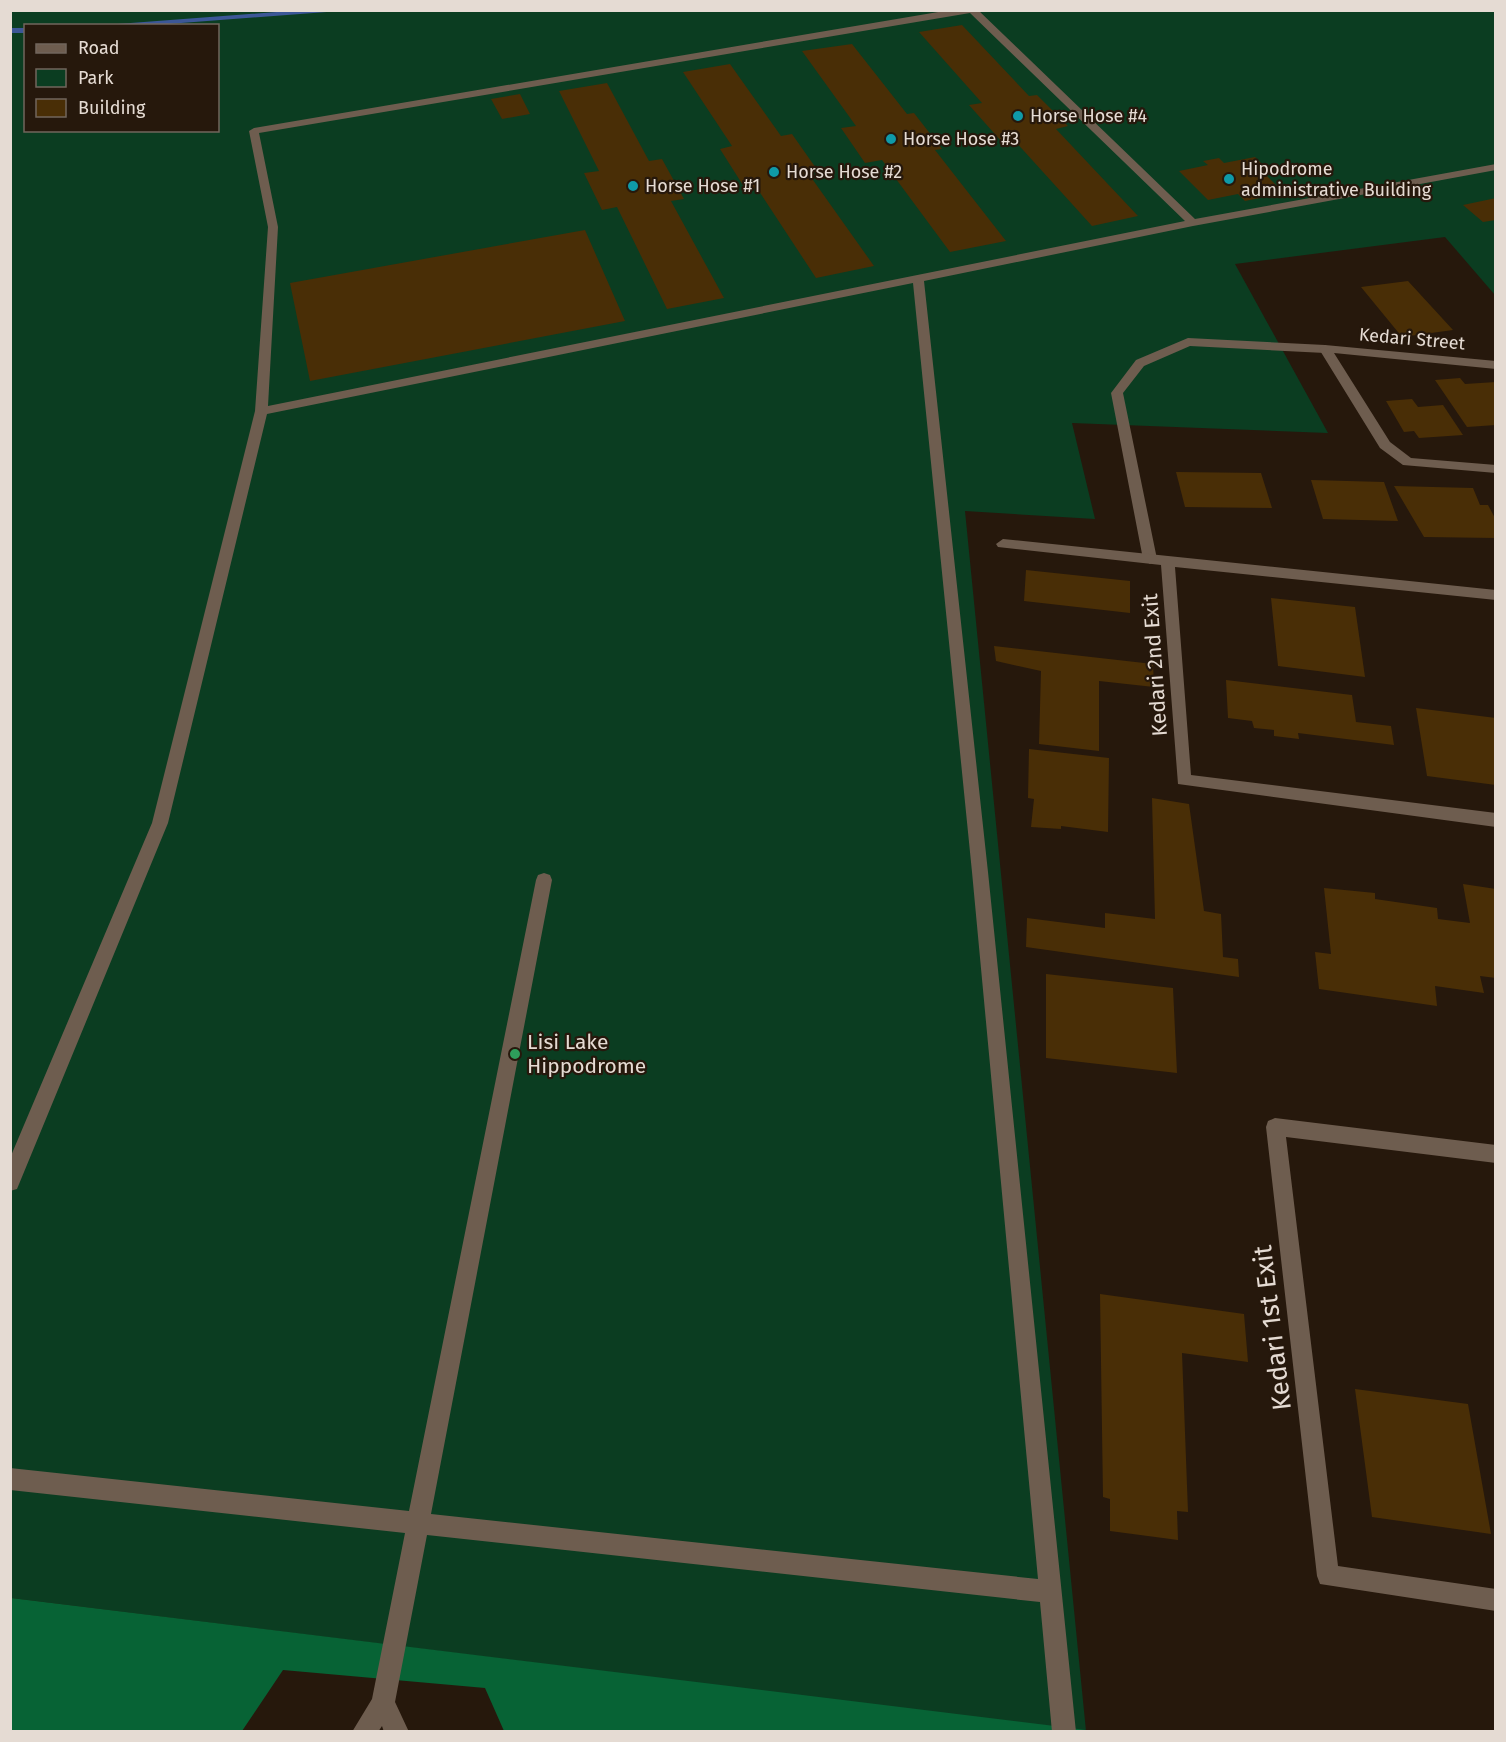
<svg xmlns="http://www.w3.org/2000/svg" width="1506" height="1742" viewBox="0 0 1506 1742" font-family="'Fira Sans',sans-serif">
	<style>
		.green { fill: #0b3d21; fill-rule: evenodd }
		.forest { fill: #076335 }
		.lines { fill: none; stroke-linecap: round; stroke-linejoin: round }
		.stream { fill: #3c5797; fill-rule: evenodd }
		.building { fill: #492e06 }
		.service { fill: #6e5d4f; fill-rule: evenodd }
		.minor { fill: #6e5d4f; fill-rule: evenodd }
		.culture-dot { fill: #0f9aa8; stroke: #26180c; stroke-width: 2 }
		.leisure-dot { fill: #2e9e5b; stroke: #26180c; stroke-width: 2 }
		.labels { text-anchor: middle; stroke-width: 4.5; stroke-linejoin: round; paint-order: stroke }
		.far-poi-label { font-size: 18px; fill: #e5dbd3; stroke: #26180c; text-anchor: start }
		.far-street-label { font-size: 18px; fill: #e5dbd3; stroke: #26180c }
		.street-label { font-size: 21px; fill: #e5dbd3; stroke: #26180c }
		.poi-label { font-size: 21px; fill: #e5dbd3; stroke: #26180c; text-anchor: start }
		.near-street-label { font-size: 26px; fill: #e5dbd3; stroke: #26180c }
	</style>
	<rect width="100%" height="100%" fill="#26180c"/>
	<path class="green" d="M11 11H1495V295L1445 237 1235 264 1328 433 1072 423 1095 519 965 511 1086 1731 11 1598ZM26 26H218V130H26Z"/>
	<path class="forest" d="M11 1598 1063 1727 1093 1731H504L485 1688 283 1670 242 1731 11 1732Z"/>
	<g class="lines">
		<path class="stream" d="M302 10H353L142 26H91Z
			M10 28H26V33H10Z"/>
	</g>
	<path class="building" d="M962 25 1029 96 1037 95 1068 126 1056 129 1138 216 1092 226 1013 139 1001 141 969 105 982 103 919 32Z
		M852 44 907 114 914 113 942 149 935 150 1006 241 950 252 882 160 865 163 841 128 856 126 802 51Z
		M730 64 781 136 792 134 818 171 808 173 874 266 816 278 757 188 746 190 720 149 732 146 683 72Z
		M607 83 649 161 662 159 684 199 671 201 724 298 667 309 617 207 602 210 584 173 599 171 559 91Z
		M520 94 530 114 502 119 491 99Z
		M1255 157 1265 167 1259 168 1278 187 1254 191 1260 198 1245 201 1238 194 1208 200 1179 171 1208 165 1203 161 1219 158 1224 163Z
		M1496 198V220L1483 222 1463 205Z
		M585 230 625 321 310 381 290 283Z
		M1408 281 1453 330 1402 337 1361 287Z
		M1460 378 1465 384 1496 382V425L1467 427 1435 380Z
		M1412 399 1418 407 1443 405 1463 435 1419 438 1414 431 1404 432 1386 401Z
		M1176 472 1261 473 1272 508 1185 507Z
		M1311 480 1384 482 1398 521 1323 519Z
		M1394 486 1473 488 1480 505H1488L1496 520V538L1424 537Z
		M1026 570 1130 581V613L1024 601Z
		M1271 598 1355 607 1365 677 1278 666Z
		M994 646 1153 664 1154 687 1099 681V751L1039 744 1041 671 996 661Z
		M1226 680 1352 695 1356 722 1391 726 1394 745 1298 733 1299 739 1274 736V730L1254 728 1252 721 1228 718Z
		M1416 708 1496 718V785L1427 776Z
		M1029 749 1109 758 1108 832 1061 826V829L1031 827 1034 799 1028 798Z
		M1152 798 1189 804 1204 911 1221 914 1223 957 1238 959 1239 977 1026 947 1027 918 1105 928V913L1155 919Z
		M1463 884 1496 889V978L1480 976 1484 993 1435 986 1437 1006 1319 989 1315 952 1331 954 1324 888 1375 893V899L1437 908 1438 919 1470 923Z
		M1046 974 1173 988 1177 1073 1046 1058Z
		M1100 1294 1244 1314 1248 1362 1182 1353 1188 1512 1177 1511 1178 1540 1110 1531V1499L1103 1497Z
		M1355 1389 1468 1404 1491 1534 1372 1517Z"/>
	<g class="lines">
		<path class="service" d="M950 10H978L1195 219 1496 164V170L1193 226 924 281 988 872 1076 1732H1052L1040 1602 427 1535 395 1702 409 1732H384L382 1726 378 1732H352L372 1699 405 1533 10 1490V1468L409 1511 536 880 538 875 544 873 550 875 552 880 431 1514 1038 1579 972 872 913 283 267 414 168 823 17 1189 10 1191V1158L152 823 255 411 268 227 249 131 254 128ZM970 13 1185 221 268 406 278 227 259 133Z
			M1188 338 1325 345 1331 349 1325 353 1190 346 1144 366 1123 393 1157 559 1150 564 1143 559 1111 393 1136 360Z"/>
		<path class="minor" d="M1325 345 1496 361V369L1334 353 1390 442 1411 458 1496 465V473L1403 465 1380 448 1319 349Z
			M1003 539 1496 590V600L1175 567 1191 775 1496 813V827L1178 784 1161 565 998 547 996 544Z
			M1275 1118 1496 1145V1163L1286 1137 1338 1566 1496 1589V1611L1320 1584 1317 1576 1266 1127 1268 1121Z"/>
	</g>
	<g class="culture-dot">
		<circle cx="1018" cy="116" r="6"/>
		<circle cx="891" cy="139" r="6"/>
		<circle cx="774" cy="172" r="6"/>
		<circle cx="1229" cy="179" r="6"/>
		<circle cx="633" cy="186" r="6"/>
	</g>
	<circle class="leisure-dot" cx="515" cy="1054" r="6"/>
	<g class="labels">
		<g class="far-poi-label">
			<text x="1030" y="122">Horse Hose #4</text>
			<text x="903" y="145">Horse Hose #3</text>
			<text x="1241" y="175">Hipodrome<tspan x="1241" dy="21">administrative Building</tspan></text>
			<text x="786" y="178">Horse Hose #2</text>
			<text x="645" y="192">Horse Hose #1</text>
		</g>
		<g class="far-street-label">
			<text transform="translate(1412 339) rotate(5)" y="6">Kedari Street</text>
		</g>
		<g class="street-label">
			<text transform="translate(1155 665) rotate(-94)" y="7">Kedari 2nd Exit</text>
		</g>
		<g class="poi-label">
			<text x="527" y="1049">Lisi Lake<tspan x="527" dy="24">Hippodrome</tspan></text>
		</g>
		<g class="near-street-label">
			<text transform="translate(1272 1328) rotate(-97)" y="9">Kedari 1st Exit</text>
		</g>
	</g>
	<rect width="1506" height="1742" fill="none" stroke="#e5dbd3" stroke-width="24"/>
	<rect x="24" y="24" width="195" height="108" fill="#26180c" stroke="#72665c" stroke-width="1.5"/>
	<rect x="36" y="44" width="30" height="9" fill="#6e5d4f" stroke="#72665c" stroke-width="1.5"/>
	<text x="78" y="54" font-size="18" fill="#e5dbd3">Road</text>
	<rect x="36" y="69" width="30" height="18" fill="#0b3d21" stroke="#72665c" stroke-width="1.5"/>
	<text x="78" y="84" font-size="18" fill="#e5dbd3">Park</text>
	<rect x="36" y="99" width="30" height="18" fill="#492e06" stroke="#72665c" stroke-width="1.5"/>
	<text x="78" y="114" font-size="18" fill="#e5dbd3">Building</text>
</svg>
